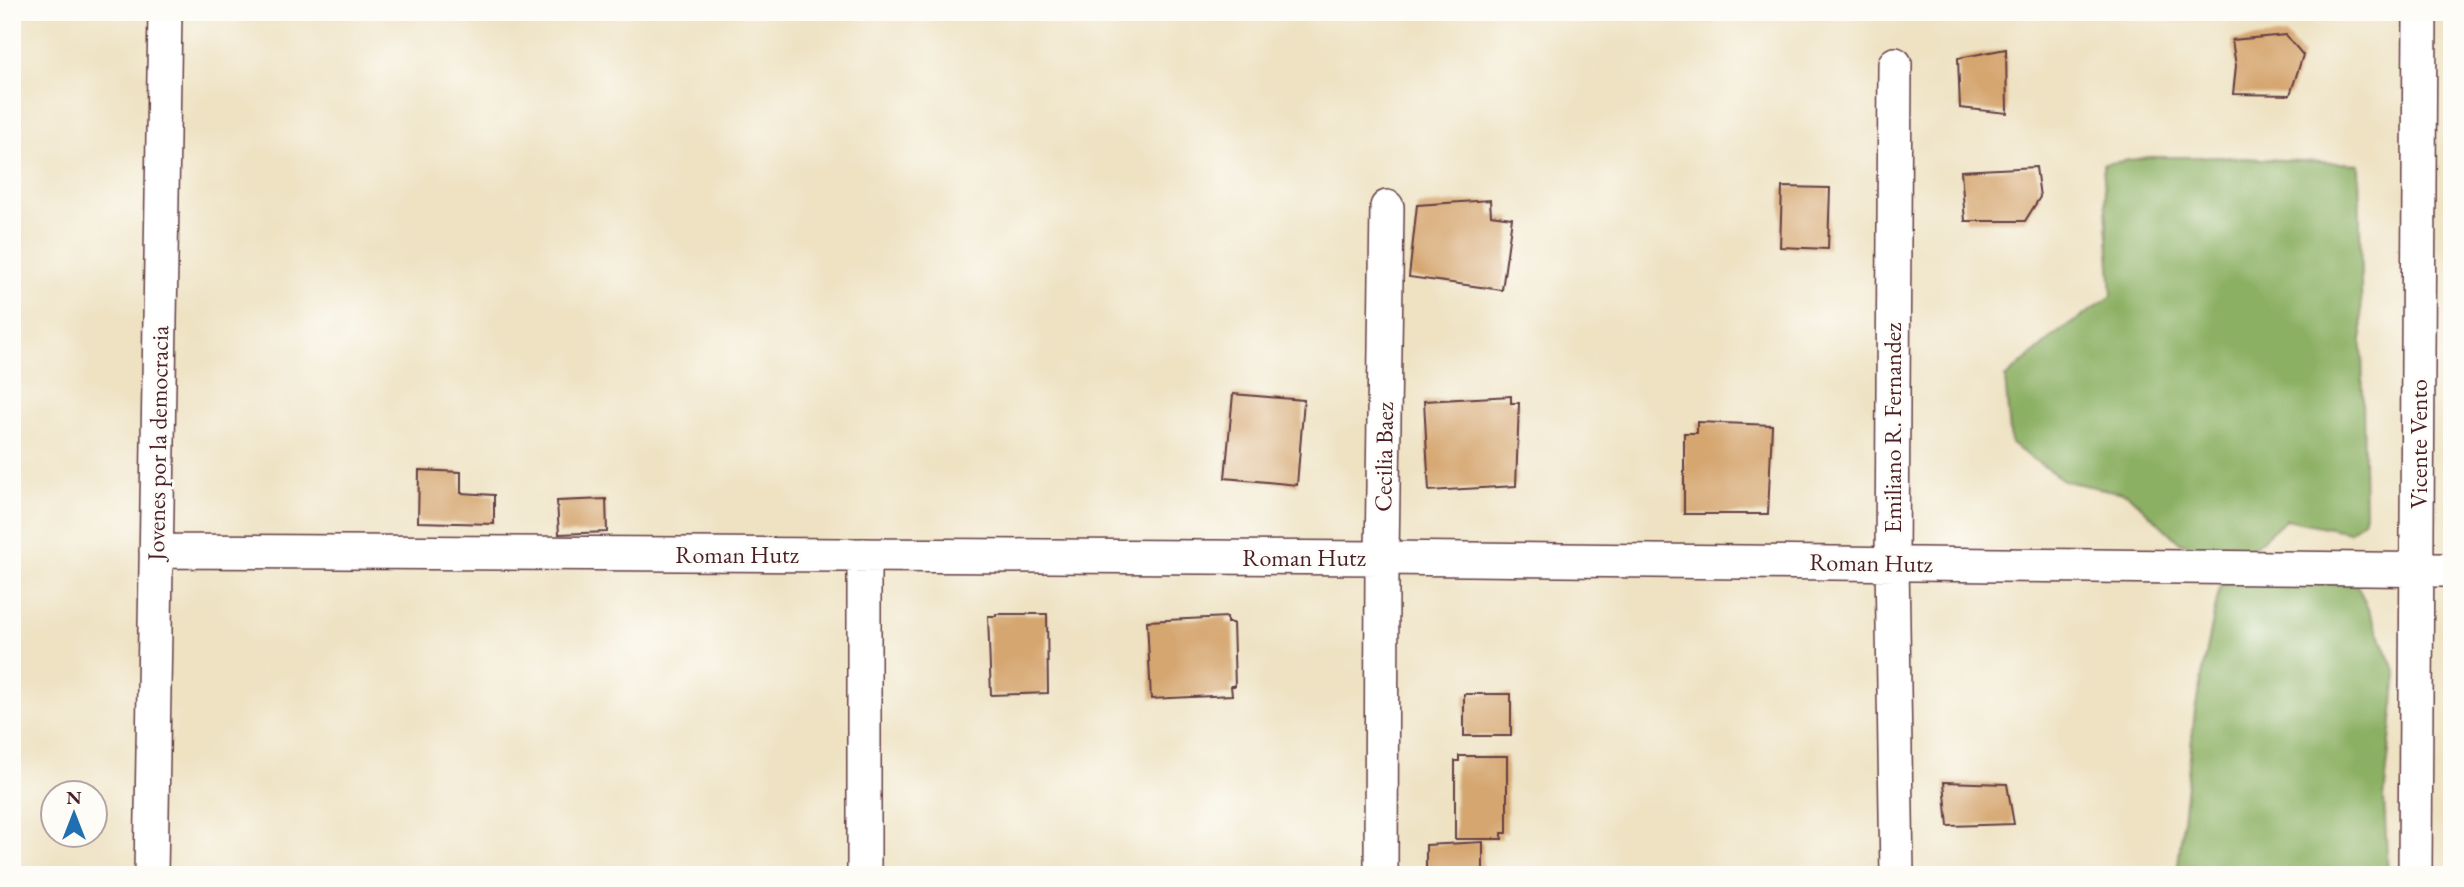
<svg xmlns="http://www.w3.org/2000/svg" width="2464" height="887" viewBox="0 0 2464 887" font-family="'EB Garamond',serif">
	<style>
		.forest { fill: #8cb064; stroke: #6b6848; stroke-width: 2 }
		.building { fill: #d5a66f }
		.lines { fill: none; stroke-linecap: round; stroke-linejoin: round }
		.minor-casing { stroke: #633c42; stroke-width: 36 }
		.minor { stroke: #fff; stroke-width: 33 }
		.labels { text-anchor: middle; stroke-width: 5; stroke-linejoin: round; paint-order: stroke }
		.street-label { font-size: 24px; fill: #4a1f2b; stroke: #fdfcf7 }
	</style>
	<rect width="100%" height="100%" fill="#fdfcf7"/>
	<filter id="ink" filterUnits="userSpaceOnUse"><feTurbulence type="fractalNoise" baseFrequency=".0143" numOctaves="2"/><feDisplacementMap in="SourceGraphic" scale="14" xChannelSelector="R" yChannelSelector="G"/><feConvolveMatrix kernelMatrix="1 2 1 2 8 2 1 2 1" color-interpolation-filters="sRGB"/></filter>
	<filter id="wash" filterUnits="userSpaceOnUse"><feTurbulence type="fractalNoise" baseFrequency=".00686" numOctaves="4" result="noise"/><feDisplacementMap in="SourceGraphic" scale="28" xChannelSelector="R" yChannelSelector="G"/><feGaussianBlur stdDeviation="1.57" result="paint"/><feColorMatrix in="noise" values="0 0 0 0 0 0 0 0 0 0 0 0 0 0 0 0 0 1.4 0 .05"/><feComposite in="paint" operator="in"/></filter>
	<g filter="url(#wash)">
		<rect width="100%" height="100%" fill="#eee2c3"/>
		<path class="forest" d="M2150 157H2223L2359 164 2365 519 2349 532 2286 519 2239 560 2179 542 2128 494 2065 481 2011 444 2005 378 2056 334 2112 296 2103 164Z
			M2346 560 2397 674 2384 799 2388 875H2177L2195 711 2220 585Z"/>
		<g id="blocks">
			<path class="building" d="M2214 12H2267V15H2214Z
				M2286 35 2303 55 2290 95 2233 94 2236 66 2232 40Z
				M2006 49 2007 113 1960 108 1958 58Z
				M2036 167 2040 197 2025 221H1965L1961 171Z
				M1782 187 1830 188 1828 249 1780 247Z
				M1490 200 1491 215 1512 218 1502 290 1409 277 1417 205Z
				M1233 394 1304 400 1297 485 1225 478Z
				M1511 396V403H1519L1516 486 1429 491 1424 401Z
				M1697 422 1772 425 1768 514H1684V433H1697Z
				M419 470 461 472V493L494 495V524L418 522Z
				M606 499 607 532 559 534 557 501Z
				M996 614H1047L1048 693 991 695 988 616H996Z
				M1227 617V623H1233L1235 686H1231L1232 695 1151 699 1147 621Z
				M1464 694H1511V736H1464Z
				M1459 756H1507V833H1502V839H1455V761H1459Z
				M1944 782 2007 784 2014 824 1948 826Z
				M1483 842V875H1426V845Z"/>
		</g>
	</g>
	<g filter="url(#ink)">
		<use href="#blocks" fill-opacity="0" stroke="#633c42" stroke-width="2"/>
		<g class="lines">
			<defs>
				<path id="minor" d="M1895 64 1892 563 1897 875
					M156 551 1382 558 2452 570
					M864 555V875
					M151 875 165 12
					M1381 875 1382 558 1387 207
					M2415 875 2420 12"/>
			</defs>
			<use href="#minor" class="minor-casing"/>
			<use href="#minor" class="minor"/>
		</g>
	</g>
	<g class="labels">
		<g class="street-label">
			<text transform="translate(1893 428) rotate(-90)" y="8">Emiliano R. Fernandez</text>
			<text transform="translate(158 443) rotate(-89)" y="8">Jovenes por la democracia</text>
			<text transform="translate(2419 444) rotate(-90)" y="8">Vicente Vento</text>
			<text transform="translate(1384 457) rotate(-89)" y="8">Cecilia Baez</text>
			<text x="737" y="563">Roman Hutz</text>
			<text x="1304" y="566">Roman Hutz</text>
			<text transform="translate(1871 563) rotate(1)" y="8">Roman Hutz</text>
		</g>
	</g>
	<rect width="2464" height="887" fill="none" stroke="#fdfcf7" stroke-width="42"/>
	<g transform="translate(74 814)"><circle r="33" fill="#fdfcf7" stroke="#b5a4a5" stroke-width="2"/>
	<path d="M0-5L12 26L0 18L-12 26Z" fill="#1f6fb2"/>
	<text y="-10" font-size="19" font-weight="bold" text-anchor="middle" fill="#4a1f2b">N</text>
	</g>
</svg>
